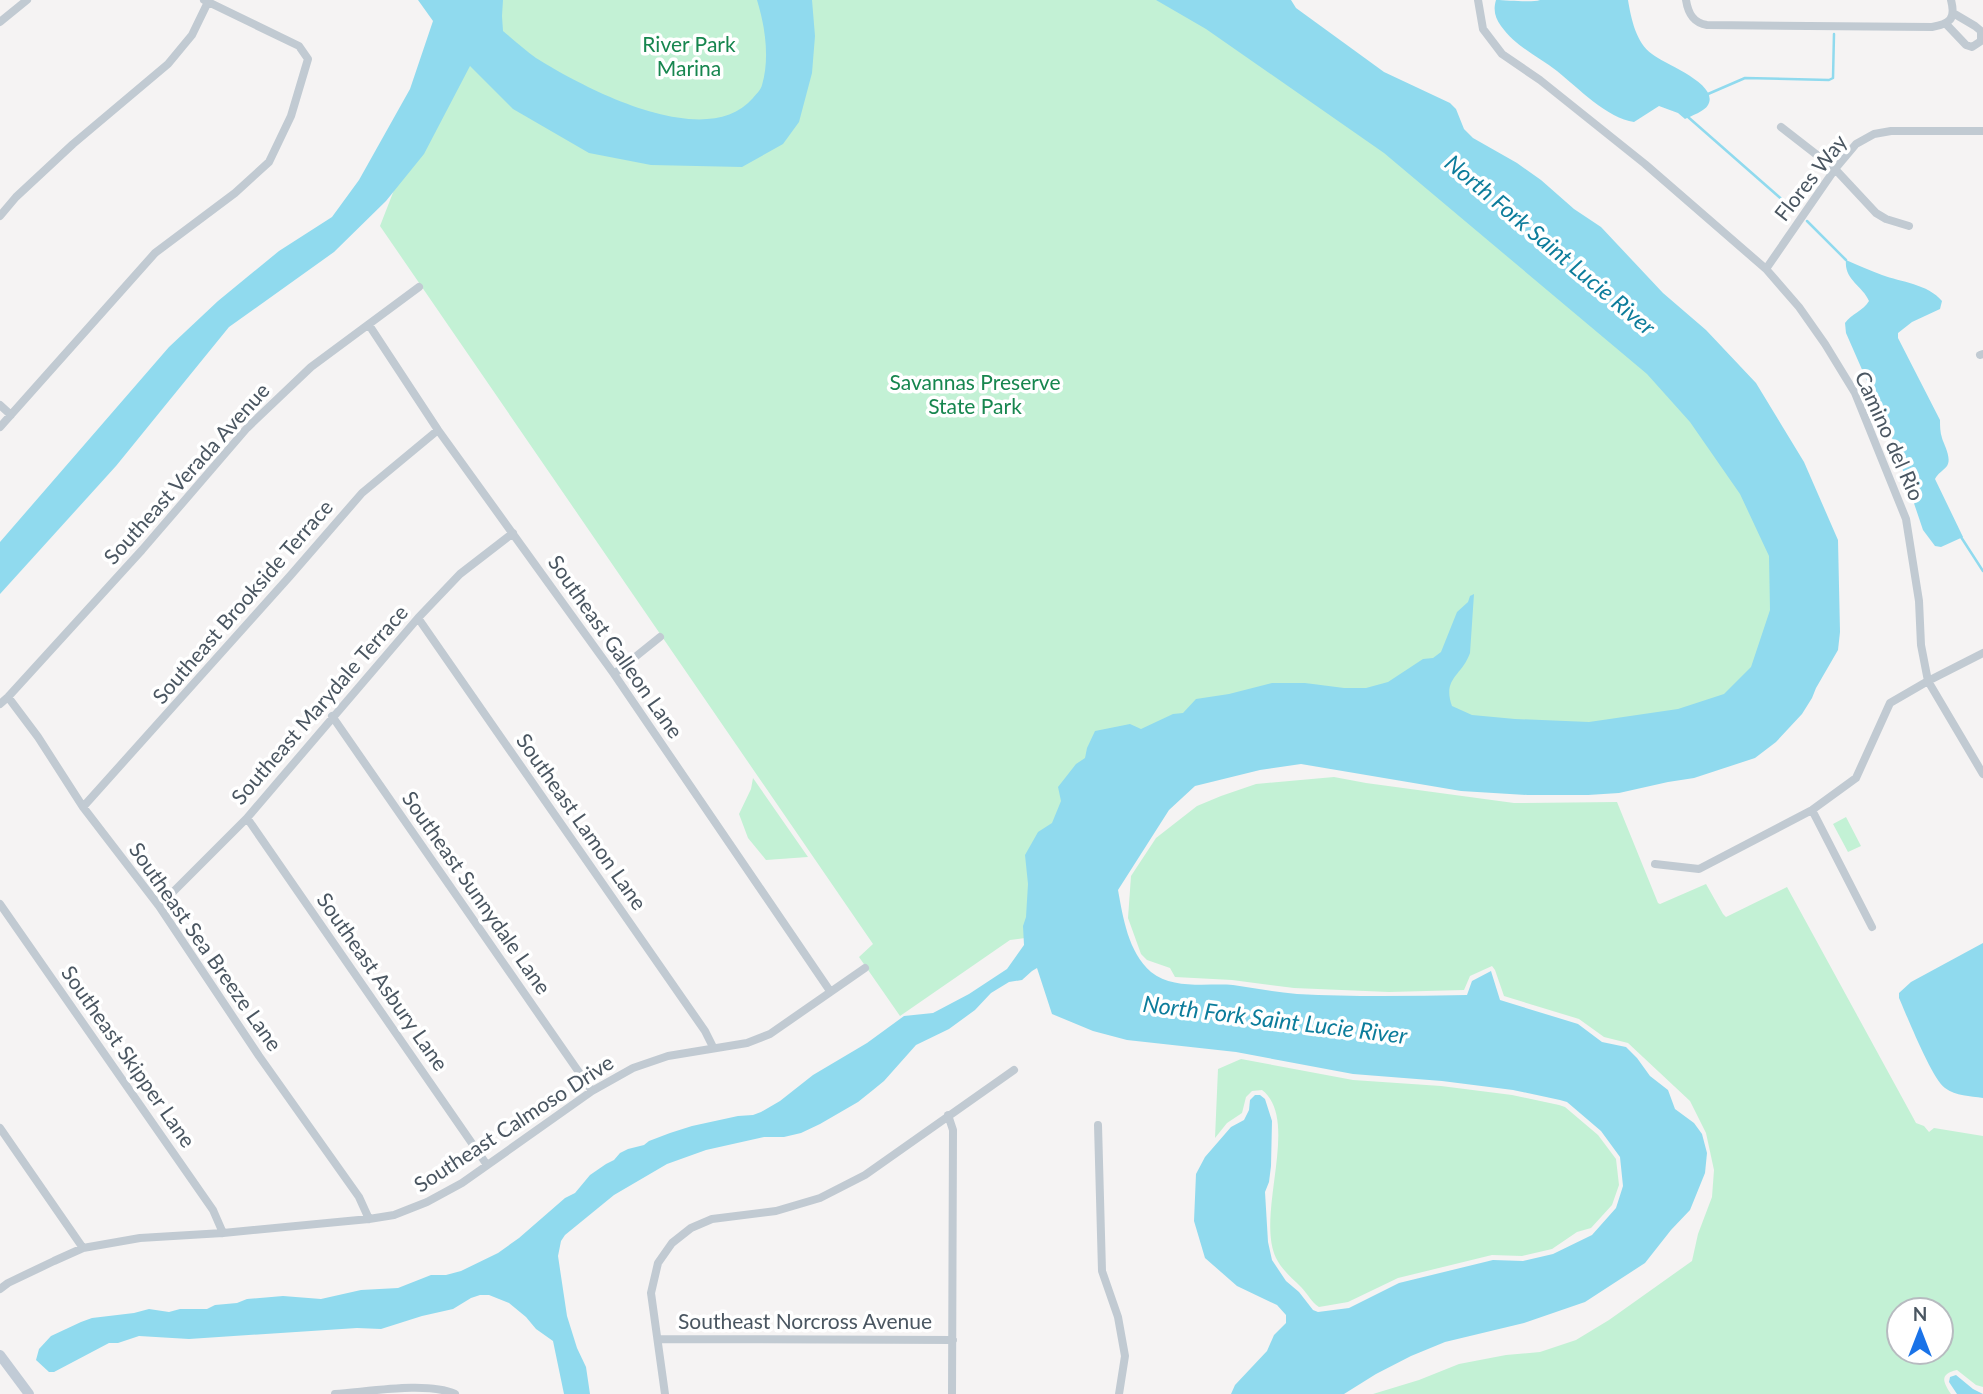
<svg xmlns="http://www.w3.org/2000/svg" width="1983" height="1394" viewBox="0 0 1983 1394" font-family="Lato,sans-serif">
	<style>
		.green { fill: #c3f1d5; fill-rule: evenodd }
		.water { fill: #90daee }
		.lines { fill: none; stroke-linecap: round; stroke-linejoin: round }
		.stream { stroke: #90daee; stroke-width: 2.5 }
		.street { stroke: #c1cad2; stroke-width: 8 }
		.secondary { stroke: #c1cbd6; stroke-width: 10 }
		.labels { text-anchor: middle; stroke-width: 7; stroke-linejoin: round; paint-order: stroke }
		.park-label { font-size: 21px; fill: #17864f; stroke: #fff }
		.street-label { font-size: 21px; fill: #4a5661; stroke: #fff }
		.water-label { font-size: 23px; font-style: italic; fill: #0c7c9b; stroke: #fff }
	</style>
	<rect width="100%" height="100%" fill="#f5f3f3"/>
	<path class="green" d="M468 0H1217L1739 404 1799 612 1724 723 1153 748 1054 934 1010 940 900 1016 859 957 873 944 380 226Z
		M1334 777 1366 783 1514 803 1617 802 1658 903 1660 904 1706 884 1723 914 1726 917 1787 887 1916 1123 1924 1126 1929 1132 1934 1128 1983 1136V1387L1976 1385 1957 1370C1939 1374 1943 1382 1951 1394H1373L1419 1380 1459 1364 1506 1355 1540 1352 1576 1340 1609 1320 1692 1261 1698 1234 1712 1197 1714 1170 1706 1133 1690 1101 1628 1043 1604 1037 1579 1019 1504 996 1495 970 1492 966 1470 976 1464 990 1389 992 1294 988 1232 980 1175 977 1170 968 1147 960 1141 954 1128 918 1131 876 1156 838 1197 806 1221 796 1256 784ZM1899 1310H1941V1352H1899Z
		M753 778 808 857 766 860 748 838 739 814 751 789Z
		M1846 817 1861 846 1848 852 1833 824Z
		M1241 1059 1353 1080 1441 1086 1512 1095 1559 1105 1565 1107 1598 1135 1616 1159 1619 1185 1612 1205 1591 1228 1577 1232 1552 1249 1522 1256 1492 1255 1398 1278 1348 1302 1319 1307C1311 1302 1308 1294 1301 1287 1292 1278 1282 1270 1276 1258 1255 1214 1301 1120 1262 1090L1252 1091 1246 1097 1242 1113 1227 1123 1215 1138 1218 1069Z"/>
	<path class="water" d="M418 0H503L502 16 503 31C514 40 525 50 536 58 584 88 706 153 753 98 756 94 761 90 762 85 770 58 765 26 757 0H812L815 36 812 73 799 122 783 144 742 167 651 165 589 153 513 109 470 66 424 154 386 201 334 252 229 327 116 466 0 594V542L169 347 218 301 279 251 332 217 359 180 410 89 433 21Z
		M1156 0H1291L1296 8 1384 72 1450 103 1456 109 1464 129 1473 138 1517 163 1541 180 1574 209 1601 227 1663 293 1706 330 1756 383 1804 462 1838 540 1840 632 1838 650 1816 688 1812 698 1802 714 1776 742 1755 758 1694 778 1668 782 1619 793 1588 795H1528L1461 791 1301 764 1260 770 1195 786 1169 810 1118 890C1123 917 1128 952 1151 972 1173 990 1207 983 1233 985 1254 988 1275 992 1297 994 1353 997 1410 996 1467 995L1472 981 1491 971 1500 1000 1578 1024 1602 1042 1626 1047 1637 1058 1650 1076 1668 1090 1675 1109 1694 1123 1702 1134 1707 1153 1705 1173 1690 1210 1671 1230 1645 1263 1585 1302 1524 1323 1445 1342 1411 1356 1376 1374 1344 1394H1231L1235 1385 1267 1351 1274 1335 1286 1323V1315L1277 1305 1237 1286 1205 1258 1194 1221 1196 1174 1205 1157 1231 1127 1244 1120 1249 1110 1250 1100 1255 1095H1260L1265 1099 1272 1121 1271 1166 1269 1182 1265 1192 1268 1242 1272 1260 1286 1281 1299 1292 1313 1310 1318 1312 1349 1308 1399 1283 1493 1260 1523 1261 1553 1254 1592 1235 1616 1208 1623 1186 1620 1157 1601 1131 1567 1102 1560 1100 1513 1090 1442 1081 1353 1074 1236 1052 1127 1040 1093 1031 1052 1014 1037 968 1032 971 1022 980 1009 982 991 993 975 1010 949 1029 916 1045 884 1081 873 1090 858 1102 820 1124 801 1133 784 1137H764L706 1150 667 1164 614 1195 565 1235 561 1241 558 1256 567 1316 577 1348 586 1367 590 1394H564L553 1341 536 1329 526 1317 509 1303 489 1295H480L471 1298 453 1309 422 1316 381 1329 357 1328 189 1339 139 1336 118 1343H109L54 1372H49L36 1360 39 1349 51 1336 81 1322 92 1318 134 1313 149 1309 169 1312 180 1309H207L215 1305 237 1303 247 1299 283 1296 321 1299 361 1290 398 1288 431 1275H446L461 1271 498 1253 519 1238 565 1198 575 1193 590 1175 606 1164 614 1160 620 1153 628 1149 644 1145 649 1141 670 1133 692 1126 738 1116 753 1115 761 1112 780 1101 813 1075 867 1043 904 1016 933 1013 969 994 1007 969 1024 945 1023 926 1026 917 1028 884 1025 855 1038 832 1052 823 1061 801 1058 787 1076 764 1085 758 1087 748 1095 731 1130 724 1141 729 1173 714 1183 713 1196 699 1229 694 1272 683H1305L1344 688H1366L1388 682 1423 659 1433 658 1441 652 1457 612 1468 602 1470 596 1474 594 1470 653C1462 676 1442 678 1452 706L1472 715 1515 719 1589 722 1678 709 1724 694 1751 667 1770 610 1769 556 1740 494 1690 422 1647 374 1384 153 1206 29Z
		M1496 0C1508 0 1531 3 1540 0H1628C1631 18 1636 43 1652 54 1664 64 1720 84 1708 105 1705 111 1691 116 1685 119L1678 113 1659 106 1634 122C1608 119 1577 87 1557 71 1538 56 1516 47 1501 26 1495 18 1493 10 1496 0Z
		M1846 260C1857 265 1869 270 1882 275 1901 282 1928 284 1942 301L1940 309 1912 322 1898 333V338L1940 420C1940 426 1940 432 1942 438 1944 445 1952 458 1947 466 1943 471 1938 473 1935 479L1963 537 1941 547 1935 546 1923 530 1892 438 1846 333 1845 323C1851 314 1863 311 1869 301 1862 285 1844 280 1846 260Z
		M1983 943V1098C1970 1096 1956 1096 1945 1088 1932 1079 1907 1016 1899 998V993L1911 982Z
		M1956 1375 1973 1389 1983 1394H1957L1949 1382 1950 1377Z"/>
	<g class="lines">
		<path class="stream" d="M1708 94 1745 78 1829 80 1833 78 1834 34
			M1688 117 1794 210
			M1807 221 1846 260
			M1961 537 1983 571"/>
		<path class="street" d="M1478 0 1483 29 1502 54 1540 80 1645 164 1766 269 1799 307 1825 344 1855 393 1906 519 1919 601 1921 645 1928 681 1983 774
			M1686 0C1688 13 1693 23 1707 25L1932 27C1950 24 1956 19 1951 0
			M0 22 27 0
			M1947 25 1966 45 1972 47 1981 41V31L1975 26 1953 13
			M1781 127 1835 169 1876 213 1886 219 1909 226
			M0 216 16 197 73 144 168 64 192 35 208 2
			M1766 269 1835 169 1856 144 1874 134 1891 131H1983
			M369 325 438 430 614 674 830 991
			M1980 355 1983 354
			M0 405 11 415
			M0 427 155 253 235 193 269 162 291 116 308 59 299 46 204 0
			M418 618 705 1031 713 1047
			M614 674 660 637
			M8 697 38 737 83 807 159 906 259 1056 359 1197 369 1219
			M0 704 8 697 142 550 247 428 311 367 419 287
			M332 716 592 1091
			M83 807 290 576 362 493 438 430
			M1812 810 1872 927
			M247 818 487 1165
			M1655 864 1699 869 1812 810 1856 778 1890 703 1928 681 1983 653
			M0 904 213 1210 223 1233
			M159 906 247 818 418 618 460 574 513 533
			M948 1115 953 1130 952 1394
			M1098 1125 1102 1271 1118 1317 1125 1356 1119 1394
			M0 1128 83 1248
			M0 1289 8 1283 54 1261 83 1248 140 1238 223 1233 369 1219 394 1215 427 1202 462 1183 592 1091 633 1068 668 1056 747 1043 770 1034 865 968
			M658 1339 953 1340
			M335 1394C367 1392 427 1381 455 1394
			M665 1394 651 1293 658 1263 672 1243 691 1228 712 1219 776 1211 820 1198 865 1175 1014 1070"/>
		<path class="secondary" d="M0 1355 29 1394"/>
	</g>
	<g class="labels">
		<g class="park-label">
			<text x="689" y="52">River Park<tspan x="689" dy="24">Marina</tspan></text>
			<text x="975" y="390">Savannas Preserve<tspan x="975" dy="24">State Park</tspan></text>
		</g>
		<g class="street-label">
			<text transform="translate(1811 178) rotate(-52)" y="7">Flores Way</text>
			<text transform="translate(1889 436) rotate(66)" y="7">Camino del Rio</text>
			<text transform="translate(187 474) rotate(-48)" y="7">Southeast Verada Avenue</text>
			<text transform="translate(243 602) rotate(-49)" y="7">Southeast Brookside Terrace</text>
			<text transform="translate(615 647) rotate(55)" y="7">Southeast Galleon Lane</text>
			<text transform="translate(320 705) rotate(-49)" y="7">Southeast Marydale Terrace</text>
			<text transform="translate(581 822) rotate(55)" y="7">Southeast Lamon Lane</text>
			<text transform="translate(476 893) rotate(55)" y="7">Southeast Sunnydale Lane</text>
			<text transform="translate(205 947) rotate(55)" y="7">Southeast Sea Breeze Lane</text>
			<text transform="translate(382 982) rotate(55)" y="7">Southeast Asbury Lane</text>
			<text transform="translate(128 1057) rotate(55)" y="7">Southeast Skipper Lane</text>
			<text transform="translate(514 1124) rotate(-33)" y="7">Southeast Calmoso Drive</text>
			<text x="805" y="1329">Southeast Norcross Avenue</text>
		</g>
		<g class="water-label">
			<text transform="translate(1550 245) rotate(40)" y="8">North Fork Saint Lucie River</text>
			<text transform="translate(1275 1020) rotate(7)" y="8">North Fork Saint Lucie River</text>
		</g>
	</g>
	<g transform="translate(1920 1331)"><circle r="33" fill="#ffffff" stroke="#b7bbc0" stroke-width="2"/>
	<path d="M0-5L12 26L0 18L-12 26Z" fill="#1a73e8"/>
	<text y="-10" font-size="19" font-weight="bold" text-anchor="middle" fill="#4a5661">N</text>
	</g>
</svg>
